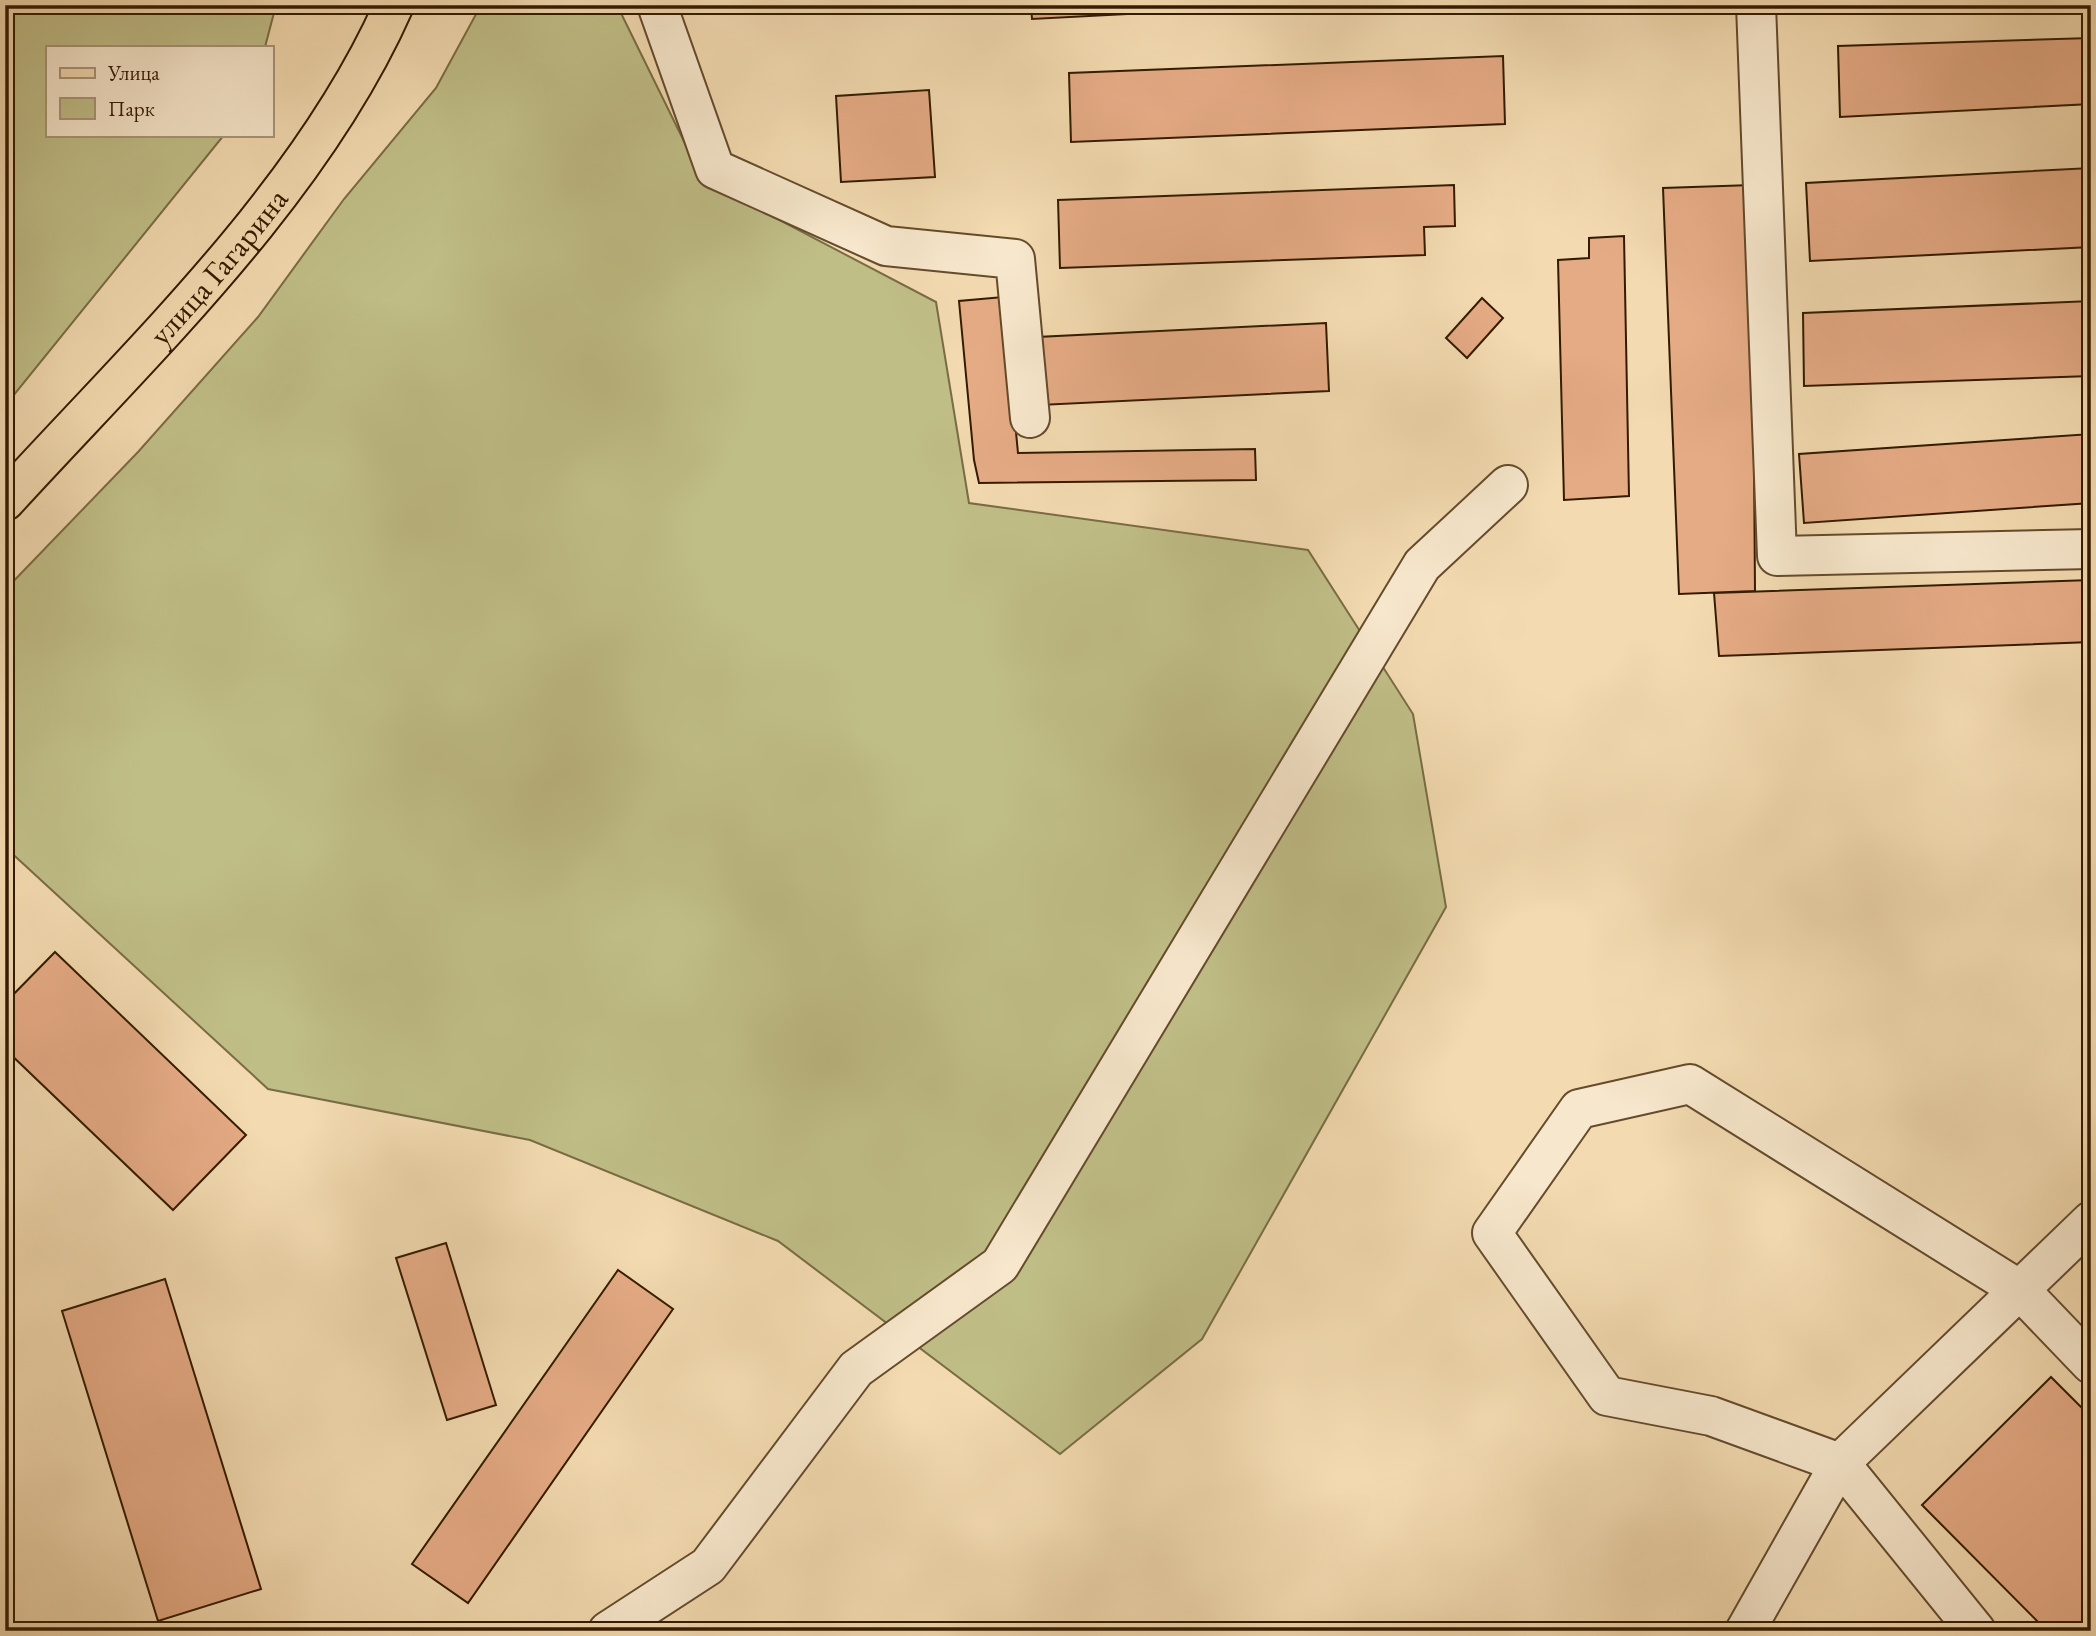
<svg xmlns="http://www.w3.org/2000/svg" width="2096" height="1636" viewBox="0 0 2096 1636" font-family="'EB Garamond',serif">
	<style>
		.green { fill: #c0be87; stroke: #7a6c44; stroke-width: 2 }
		.building { fill: #e5ab85; stroke: #341b00; stroke-width: 2 }
		.lines { fill: none; stroke-linecap: round; stroke-linejoin: round }
		.minor-casing { stroke: #644b2c; stroke-width: 42 }
		.major-casing { stroke: #341b00; stroke-width: 42 }
		.minor { stroke: #f7e7cc; stroke-width: 38 }
		.major { stroke: #f3dab0; stroke-width: 38 }
		.labels { text-anchor: middle; stroke-width: 5; stroke-linejoin: round; paint-order: stroke }
		.street-label { font-size: 32px; fill: #341b00; stroke: #f7e7cc }
	</style>
	<rect width="100%" height="100%" fill="#f3dab0"/>
	<filter id="stains"><feTurbulence type="fractalNoise" baseFrequency=".00286" numOctaves="4"/><feColorMatrix values="0 0 0 0 .2 0 0 0 0 .09 0 0 0 0 .02 0 0 0 .5 -.17"/></filter>
	<radialGradient id="worn" r=".72"><stop offset=".6" stop-color="#630" stop-opacity="0"/><stop offset="1" stop-color="#630" stop-opacity=".3"/></radialGradient>
	<path class="green" d="M5 5H276L265 47H47V135H224L5 406Z
		M481 5H617L703 180 936 302 969 503 1308 550 1413 714 1446 907 1202 1339 1060 1454 778 1241 530 1140 268 1089 5 847V590L138 452 258 317 344 199 436 88Z"/>
	<path class="building" d="M1031 5H1301L1032 19Z
		M2091 38V104L1840 117 1838 46Z
		M1503 56 1505 124 1071 142 1069 73Z
		M929 90 935 177 841 182 836 96Z
		M2091 168V247L1810 261 1806 183Z
		M1454 185 1455 226 1424 227 1425 255 1060 268 1058 200Z
		M1752 185 1755 591 1679 594 1663 188Z
		M1624 236 1629 496 1564 500 1558 260 1589 258V238Z
		M1003 297 1018 453 1255 449 1256 480 979 483 974 460 959 301Z
		M1482 298 1503 318 1467 358 1446 338Z
		M2091 301V376L1804 386 1803 313Z
		M1326 323 1329 391 1040 405 1037 337Z
		M2091 434V503L1804 523 1799 454Z
		M2091 580V642L1719 656 1714 593Z
		M55 952 246 1135 173 1210 5 1049V1003Z
		M446 1243 496 1405 447 1420 396 1258Z
		M618 1270 673 1309 468 1603 412 1564Z
		M165 1279 261 1589 158 1621 62 1311Z
		M2051 1377 2091 1417V1631H2047L1922 1505Z"/>
	<g class="lines">
		<defs>
			<path id="minor" d="M657 5 715 169 886 246 1015 259 1030 418
				M1756 5 1777 556 2091 549
				M608 1631 708 1566 856 1369 1000 1265 1422 565 1508 485
				M1745 1631 1840 1463 2091 1221
				M1976 1631 1840 1463 1711 1416 1607 1396 1492 1233 1579 1109 1690 1084 2020 1290 2091 1364"/>
			<g id="major">
				<path id="s1" d="M5 501C142 351 311 193 394 5"/>
			</g>
		</defs>
		<use href="#minor" class="minor-casing"/>
		<use href="#major" class="major-casing"/>
		<use href="#minor" class="minor"/>
		<use href="#major" class="major"/>
	</g>
	<g class="labels">
		<g class="street-label">
			<text dy="11" stroke="none"><textPath href="#s1" startOffset="317">улица Гагарина</textPath></text>
		</g>
	</g>
	<rect width="2096" height="1636" fill="none" stroke="#f3dab0" stroke-width="28"/>
	<rect x="7" y="7" width="2082" height="1622" fill="none" stroke="#341b00" stroke-width="3.5"/>
	<rect x="14" y="14" width="2068" height="1608" fill="none" stroke="#341b00" stroke-width="2"/>
	<rect x="46" y="46" width="228" height="91" fill="#f7e7cc" stroke="#a9957a" stroke-width="2"/>
	<rect x="60" y="68" width="35" height="10" fill="#f3dab0" stroke="#a9957a" stroke-width="2"/>
	<text x="108" y="80" font-size="21" fill="#341b00">Улица</text>
	<rect x="60" y="98" width="35" height="21" fill="#c0be87" stroke="#a9957a" stroke-width="2"/>
	<text x="108" y="116" font-size="21" fill="#341b00">Парк</text>
	<rect width="100%" height="100%" filter="url(#stains)"/>
	<rect width="100%" height="100%" fill="url(#worn)"/>
</svg>
